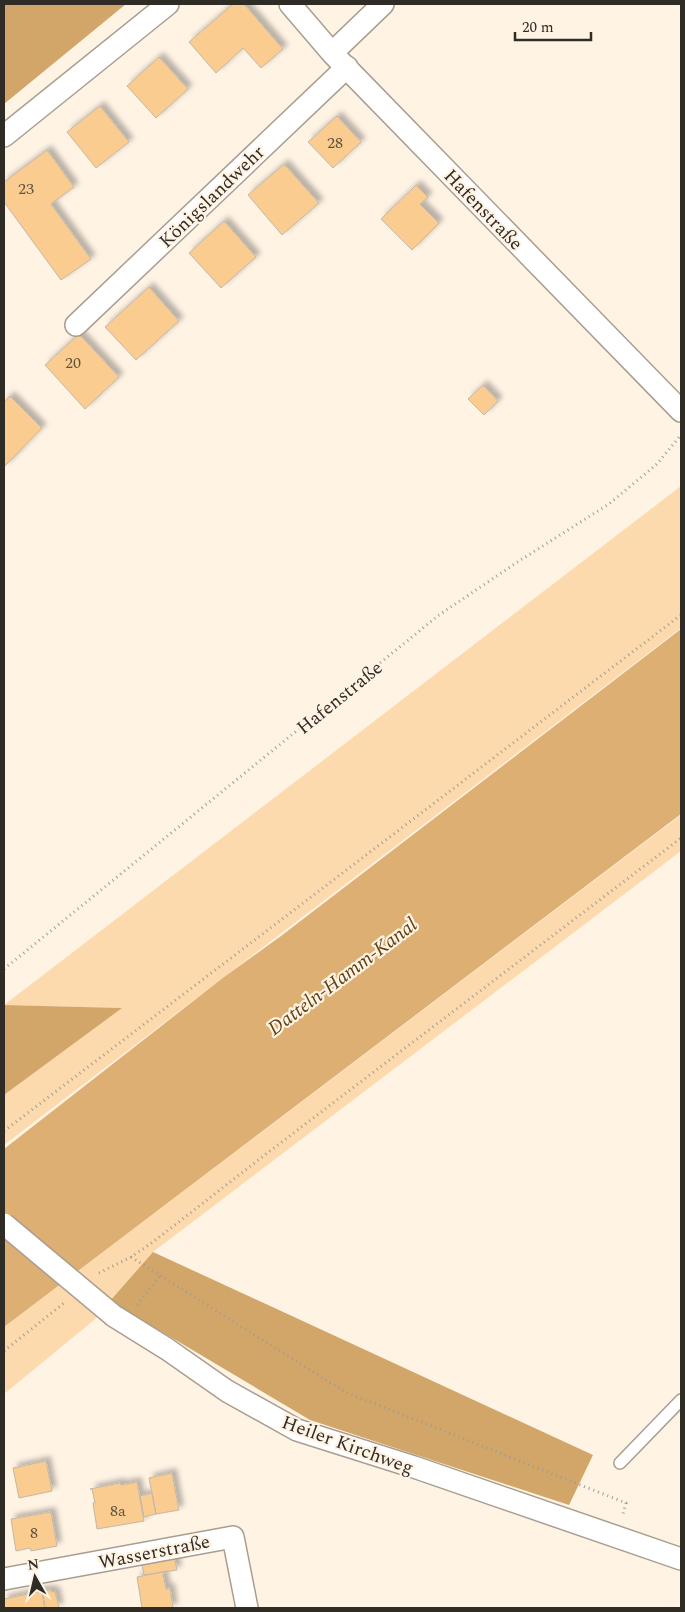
<svg xmlns="http://www.w3.org/2000/svg" width="685" height="1612" viewBox="0 0 685 1612" font-family="Spectral,serif">
	<style>
		.green { fill: #fcdaad }
		.forest { fill: #d2a569 }
		.water { fill: #ddaf73 }
		.building { fill: #facc8f; stroke: #c3b7a9; filter: url(#shadow) }
		.lines { fill: none; stroke-linecap: round; stroke-linejoin: round }
		.service-casing { stroke: #a99e90; stroke-width: 14 }
		.minor-casing { stroke: #a99e90; stroke-width: 24 }
		.path { stroke: #a39b90; stroke-width: 3; stroke-dasharray: 1 4; stroke-linecap: butt }
		.service { stroke: #fff; stroke-width: 11 }
		.minor { stroke: #fff; stroke-width: 21 }
		.minor-bridge-casing { stroke: #a99e90; stroke-width: 24; stroke-linecap: butt }
		.minor-bridge { stroke: #fff; stroke-width: 21 }
		.labels { text-anchor: middle; stroke-width: 4.5; stroke-linejoin: round; paint-order: stroke }
		.number-label { font-size: 16px; fill: #625340 }
		.street-label { font-size: 19px; fill: #2f2b25; stroke: #fff3e4 }
		.water-label { font-size: 20px; font-style: italic; fill: #5e4011; stroke: #fff3e4 }
	</style>
	<defs>
		<filter id="shadow"><feDropShadow dx="4.5" dy="-4.5" stdDeviation="2.5" flood-color="#0004"/></filter>
	</defs>
	<rect width="100%" height="100%" fill="#fff3e4"/>
	<path class="green" d="M681 486V628L4 1145V1095L121 1008 4 1005Z
		M681 815V851L153 1252 93 1321 4 1394V1327Z"/>
	<path class="forest" d="M4 4H126L4 104Z
		M4 1005 122 1008 4 1095Z
		M153 1252 593 1455 569 1505 310 1420 110 1301Z"/>
	<path class="water" d="M681 629V814L4 1327V1149L224 977 281 936Z"/>
	<path class="building" d="M233 4H244L283 49 261 68 243 48 216 73 189 42Z
		M159 57 188 89 156 118 127 86Z
		M100 106 129 142 96 168 67 132Z
		M337 116 361 142 333 168 308 142Z
		M47 150 74 187 51 204 91 259 61 280 4 202V182Z
		M284 164 319 203 282 235 248 195Z
		M416 185 428 197 420 204 439 223 412 250 381 219Z
		M224 221 256 257 221 288 189 253Z
		M149 287 179 321 136 360 105 327Z
		M79 334 119 377 85 409 45 365Z
		M483 385 498 401 484 415 468 399Z
		M10 396 42 428 4 467V402Z
		M46 1461 52 1491 19 1498 13 1468Z
		M172 1473 179 1510 156 1514 149 1478Z
		M137 1482 144 1521 97 1529 93 1503H95L92 1489H90L120 1483 121 1485Z
		M152 1493 156 1514 144 1517 140 1496Z
		M51 1512 57 1546 31 1551 30 1548 16 1551 11 1519Z
		M174 1556 177 1570 144 1575 141 1561Z
		M167 1571 163 1574 166 1589 170 1588 173 1608H142L137 1577Z
		M51 1590 52 1592 55 1591 59 1608H45L42 1591Z
		M42 1591 45 1608H4V1599Z"/>
	<g class="lines">
		<defs>
			<path id="service" d="M620 1463 681 1400"/>
			<path id="minor" d="M290 4 332 53 681 411
				M332 53 383 4
				M4 136 168 4
				M76 325 347 67
				M114 1316 167 1349 227 1391 297 1430 414 1467 681 1559
				M4 1579 233 1537 247 1608"/>
		</defs>
		<use href="#service" class="service-casing"/>
		<use href="#minor" class="minor-casing"/>
		<path class="path" d="M4 969 439 615 519 561 609 504 657 464 681 435
			M4 1131 681 615
			M131 1257 345 1392 626 1503 623 1514
			M99 1273 131 1257 153 1242 266 1154 681 838
			M137 1305 160 1276
			M4 1351 64 1303"/>
		<use href="#service" class="service"/>
		<use href="#minor" class="minor"/>
		<defs>
			<path id="minor-bridge" d="M4 1224 114 1316"/>
		</defs>
		<use href="#minor-bridge" class="minor-bridge-casing"/>
		<use href="#minor-bridge" class="minor-bridge"/>
	</g>
	<g class="labels">
		<g class="number-label">
			<text x="335" y="148">28</text>
			<text x="26" y="194">23</text>
			<text x="73" y="368">20</text>
			<text x="118" y="1516">8a</text>
			<text x="34" y="1538">8</text>
		</g>
		<g class="street-label">
			<text transform="translate(211 196) rotate(-44)" y="7">Königslandwehr</text>
			<text transform="translate(484 209) rotate(46)" y="7">Hafenstraße</text>
			<text transform="translate(339 697) rotate(-39)" y="7">Hafenstraße</text>
			<text transform="translate(348 1444) rotate(20)" y="7">Heiler Kirchweg</text>
			<text transform="translate(154 1551) rotate(-11)" y="7">Wasserstraße</text>
		</g>
		<g class="water-label">
			<text transform="translate(342 976) rotate(-37)" y="7">Datteln-Hamm-Kanal</text>
		</g>
	</g>
	<rect width="685" height="1612" fill="none" stroke="#2f2b25" stroke-width="10"/>
	<g transform="translate(35 1577) rotate(352)" stroke="#fff3e4" stroke-width="4" paint-order="stroke">
	<path d="M0-4L9 19L0 12L-9 19Z" fill="#2f2b25"/>
	<text y="-8" font-size="14" font-weight="bold" text-anchor="middle" fill="#2f2b25">N</text>
	</g>
	<path d="M515 32v8h76v-8" fill="none" stroke="#2f2b25" stroke-width="2.5"/>
	<text x="522" y="32" font-size="15" fill="#2f2b25" stroke="#fff3e4" stroke-width="4" paint-order="stroke">20 m</text>
</svg>
